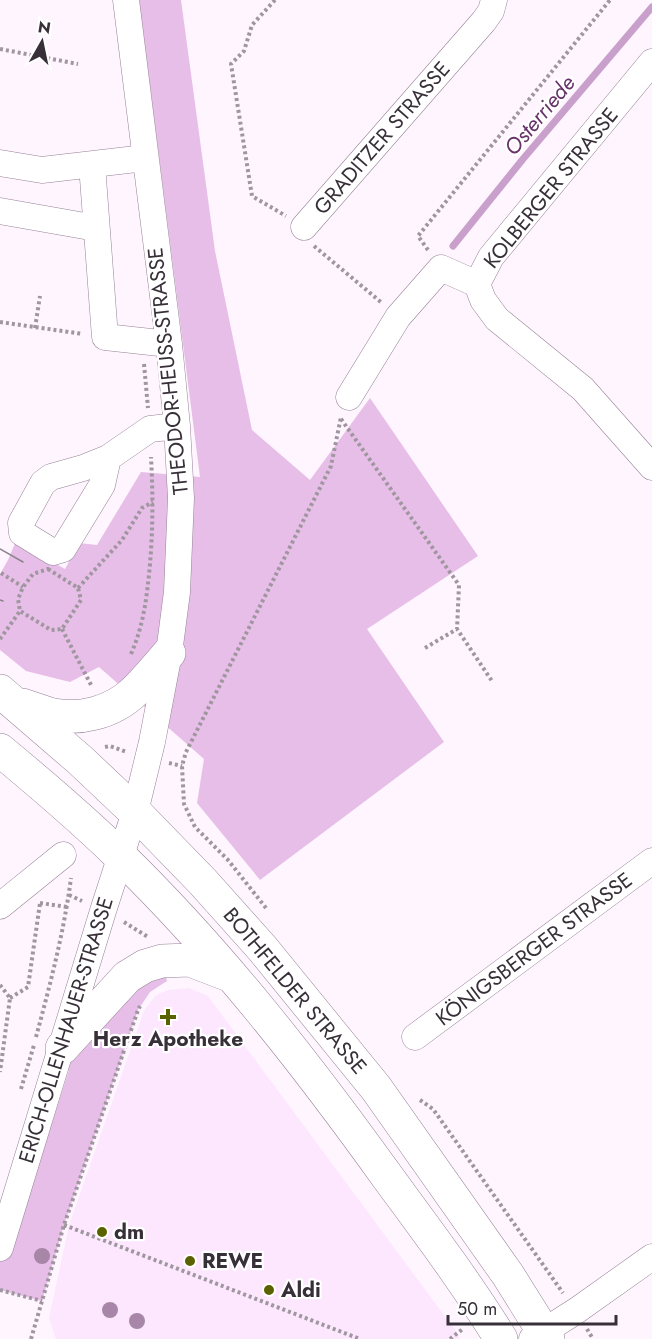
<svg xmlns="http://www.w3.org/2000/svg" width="652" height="1339" viewBox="0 0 652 1339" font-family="Jost,sans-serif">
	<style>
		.built { fill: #fde7fe }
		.green { fill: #e7bee8 }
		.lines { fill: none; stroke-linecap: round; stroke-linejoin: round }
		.stream { stroke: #c99fcb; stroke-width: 7 }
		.minor-casing { stroke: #968297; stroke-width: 27 }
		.major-casing { stroke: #968297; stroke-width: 34 }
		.path { stroke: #9f969f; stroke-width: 4; stroke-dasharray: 3 3; stroke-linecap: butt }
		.minor { stroke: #fff; stroke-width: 26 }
		.major { stroke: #fff; stroke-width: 33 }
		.tram { stroke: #8c848c; stroke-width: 1.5 }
		.tree { fill: #a786a8 }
		.poi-dot { fill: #5a6200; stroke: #fff; stroke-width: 2 }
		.labels { text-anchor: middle; stroke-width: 4.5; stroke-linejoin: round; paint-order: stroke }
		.street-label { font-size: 21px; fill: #383038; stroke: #fff }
		.poi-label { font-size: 21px; font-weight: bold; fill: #383038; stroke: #fff; text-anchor: start }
		.water-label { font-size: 22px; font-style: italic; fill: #67336a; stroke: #fff }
	</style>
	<rect width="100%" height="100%" fill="#fef5fe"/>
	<path class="built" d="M189 988 208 996 458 1334 460 1339H56L49 1318 69 1225 144 1011 155 996 168 990Z"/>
	<path class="green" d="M139 0H181L215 251 252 430 310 480 370 398 478 556 367 629 444 742 260 880 197 803 204 759 99 667 70 682 26 671 0 650V574L8 560 16 541 65 569 79 543 97 545 141 472 200 477Z
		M162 961 167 981 150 992 138 1010 64 1225 42 1301 0 1290V1249L37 1170 69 1070 56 1065Z"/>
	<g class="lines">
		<path class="stream" d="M453 246 523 159 652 7"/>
		<defs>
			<path id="minor" d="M652 62 491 257 477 284 483 300 497 319 583 389 652 467
				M0 163 42 170 145 158
				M92 165 105 337 169 344
				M0 211 96 228
				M304 227 484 21 491 11 494 0
				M349 397 398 317 441 268 477 284
				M108 458 102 485 63 549 53 552 22 533 21 523 43 483 51 477 83 468 108 458 150 429 177 426
				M0 906 63 855
				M415 1037 652 861
				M0 1248 103 911 135 812 152 742 169 653 177 592 181 498 177 426 169 344 126 0
				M532 1339 576 1311 652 1257"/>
			<path id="major" d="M0 691 80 760 135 812 203 882 262 948 376 1088 508 1275 548 1339
				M22 705C31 708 40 711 49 714 79 721 112 713 135 691 147 679 158 666 169 653
				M0 750C41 784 81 818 119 855 220 953 307 1065 389 1179 428 1232 467 1284 501 1339
				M62 1048 127 977 145 966 162 961 190 960 229 975"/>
		</defs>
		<use href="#minor" class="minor-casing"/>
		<use href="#major" class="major-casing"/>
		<path class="path" d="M275 0 252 25 244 51 231 64 252 196 286 216
			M0 49 78 64
			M314 246 382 303
			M428 250 418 236 610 0
			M0 322 83 334
			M35 328 40 296
			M144 364 148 408
			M341 419 459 585 457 629
			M48 569 78 588 81 600 62 629 51 630 20 611 18 599 23 587 33 574Z
			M1 573 23 587
			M78 588 122 540 142 508 153 502
			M62 629 91 685
			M0 639 20 611
			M425 648 457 629 492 681
			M131 654C144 624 147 596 150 564 153 528 153 493 151 457
			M105 747 110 746 127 752
			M169 763 182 766
			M69 895 82 901
			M40 903 67 907
			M266 908 228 860 195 827 184 804 182 766 186 752 331 466 341 417
			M124 922 148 937
			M0 985 10 998 0 1072
			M10 998 28 987 40 903
			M36 1037C50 985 64 932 71 878
			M21 1089 34 1045
			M420 1100 433 1109 563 1293
			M64 1225 360 1339
			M0 1290 42 1301
			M587 1329 593 1339
			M31 1339 64 1225 138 1010 140 1006
			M450 1339 464 1328"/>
		<use href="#minor" class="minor"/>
		<use href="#major" class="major"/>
		<path class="tram" d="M0 549 23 562
			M0 600 3 601"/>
	</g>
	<g class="tree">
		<circle cx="42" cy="1256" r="8"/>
		<circle cx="110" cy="1310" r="8"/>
		<circle cx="137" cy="1321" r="8"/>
	</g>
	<g class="poi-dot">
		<path d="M165 1008h6v6h6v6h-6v6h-6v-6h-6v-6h6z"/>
		<circle cx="102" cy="1232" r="6"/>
		<circle cx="190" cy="1261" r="6"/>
		<circle cx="269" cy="1290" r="6"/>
	</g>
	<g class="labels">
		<g class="street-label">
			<text transform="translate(382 138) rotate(-49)" y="7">GRADITZER STRASSE</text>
			<text transform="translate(551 188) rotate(-51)" y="7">KOLBERGER STRASSE</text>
			<text transform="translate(168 371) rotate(-96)" y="7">THEODOR-HEUSS-STRASSE</text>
			<text transform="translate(534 949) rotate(-37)" y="7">KÖNIGSBERGER STRASSE</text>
			<text transform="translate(295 991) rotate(50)" y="7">BOTHFELDER STRASSE</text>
			<text transform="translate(66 1030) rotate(-73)" y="7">ERICH-OLLENHAUER-STRASSE</text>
		</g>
		<g class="poi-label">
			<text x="168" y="1046" text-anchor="middle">Herz Apotheke</text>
			<text x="114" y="1239">dm</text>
			<text x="202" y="1268">REWE</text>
			<text x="281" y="1297">Aldi</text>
		</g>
		<g class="water-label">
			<text transform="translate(539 115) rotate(-50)" y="8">Osterriede</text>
		</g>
	</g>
	<g transform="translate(42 42) rotate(9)" stroke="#ffffff" stroke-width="4.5" paint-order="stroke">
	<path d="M0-4.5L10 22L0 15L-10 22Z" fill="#383038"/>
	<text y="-9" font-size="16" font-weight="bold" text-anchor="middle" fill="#383038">N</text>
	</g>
	<path d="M448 1315v9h168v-9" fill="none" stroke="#383038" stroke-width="3"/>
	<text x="457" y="1315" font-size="18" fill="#383038" stroke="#ffffff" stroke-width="4.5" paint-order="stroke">50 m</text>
</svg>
